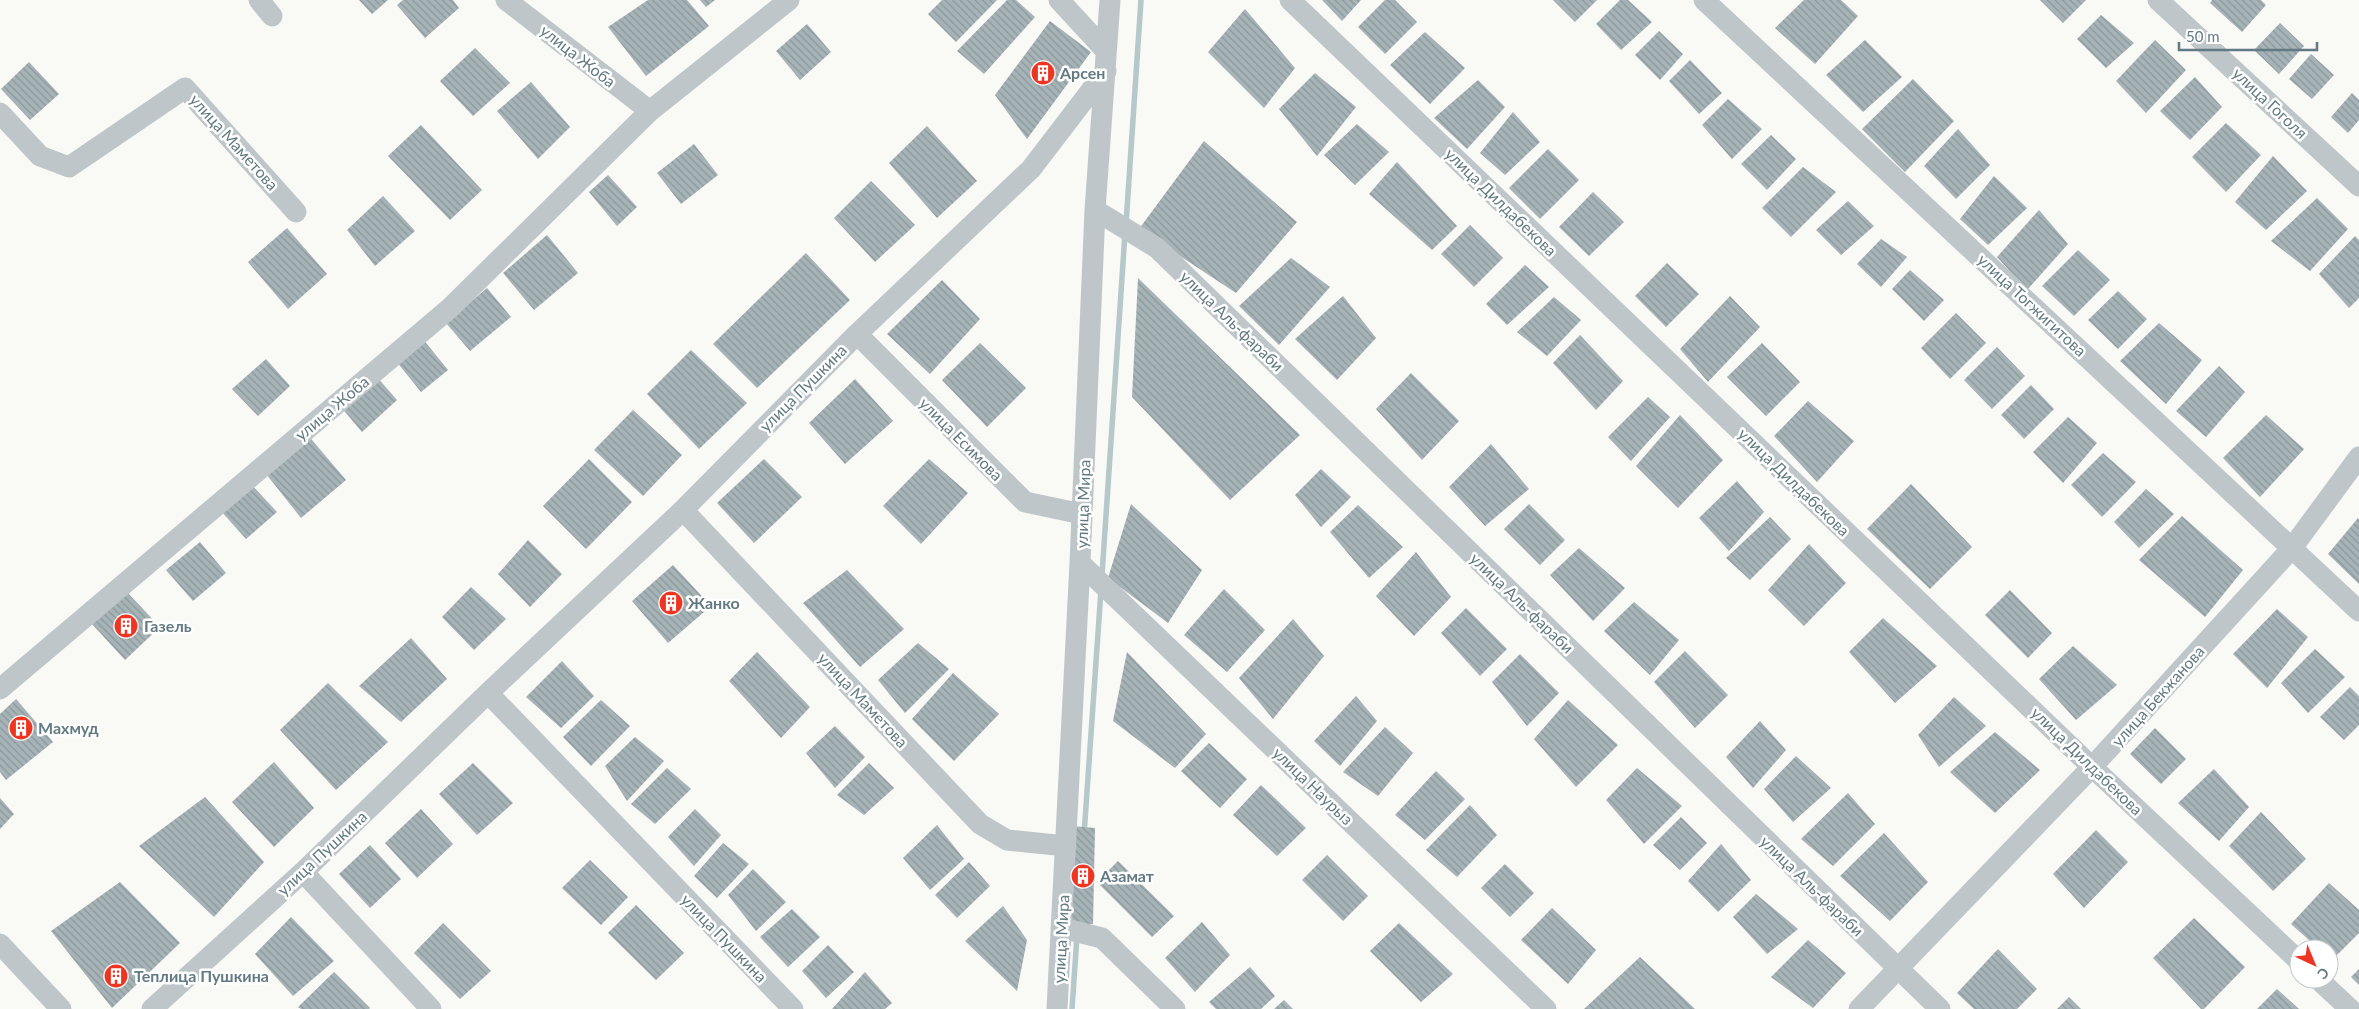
<svg xmlns="http://www.w3.org/2000/svg" width="2359" height="1009" viewBox="0 0 2359 1009" font-family="Lato,sans-serif">
	<style>
		.lines { fill: none; stroke-linecap: round; stroke-linejoin: round }
		.stream { stroke: #b7c8ca; stroke-width: 5.5 }
		.building { fill: url(#building-back-hatch) }
		.minor { stroke: #bfc6c9; stroke-width: 21 }
		.labels { text-anchor: middle; stroke-width: 5; stroke-linejoin: round; paint-order: stroke }
		.street-label { font-size: 16px; fill: #627a83; stroke: #fff }
		.poi-label { font-size: 16px; font-weight: bold; fill: #627a83; stroke: #fff; text-anchor: start }
	</style>
	<defs>
		<pattern id="building-back-hatch" width="6" height="6" patternUnits="userSpaceOnUse" patternTransform="scale(1.25)"><rect width="6" height="6" fill="#a6b3b7"/><path d="M-1 5l2 2M0 0l6 6M5-1l2 2" fill="none" stroke="#8b979a"/></pattern>
	</defs>
	<rect width="100%" height="100%" fill="#f9f9f6"/>
	<g class="lines">
		<path class="stream" d="M1126 224 1141 0
			M1102 575 1125 233
			M1084 835 1101 590
			M1072 1009 1077 936"/>
	</g>
	<path class="building" d="M359 0H388L372 14Z
		M403 0H453L459 8 425 38 397 5Z
		M648 0H687L709 26 646 76 608 27Z
		M700 0H715L706 7Z
		M942 0H997L956 42 928 14Z
		M1007 0H1016L1035 17 984 74 957 51Z
		M1322 0H1361L1342 21Z
		M1385 0H1395L1417 22 1385 54 1358 27Z
		M1553 0H1597L1575 22Z
		M1620 0H1628L1652 22 1621 50 1596 24Z
		M1804 0H1841L1858 16 1815 64 1775 28Z
		M2040 0H2086L2063 23Z
		M2212 0H2261L2266 5 2242 32 2210 3Z
		M1245 9 1295 68 1264 108 1208 52Z
		M2101 15 2134 43 2106 68 2077 39Z
		M1050 21 1091 52 1027 139 995 95Z
		M2280 23 2304 46 2279 74 2254 50Z
		M807 24 831 52 800 80 776 51Z
		M1659 31 1683 54 1660 80 1635 55Z
		M1425 32 1465 68 1430 104 1390 65Z
		M1865 40 1902 77 1863 112 1826 75Z
		M2155 40 2186 70 2146 113 2116 81Z
		M475 48 510 83 473 116 440 81Z
		M2311 54 2334 75 2312 99 2289 79Z
		M1690 60 1722 93 1699 114 1669 81Z
		M29 62 59 94 30 120 1 89Z
		M1315 73 1356 107 1317 156 1279 109Z
		M2195 77 2222 107 2190 140 2160 111Z
		M1913 79 1954 121 1905 172 1862 129Z
		M1478 80 1505 107 1467 149 1434 118Z
		M531 82 570 127 538 159 497 111Z
		M2352 93 2359 100V120L2348 133 2331 117Z
		M1728 99 1762 129 1732 159 1702 125Z
		M1513 112 1540 142 1505 175 1480 153Z
		M2226 123 2261 155 2226 192 2192 157Z
		M1357 124 1389 152 1355 185 1324 155Z
		M421 125 482 190 450 220 388 156Z
		M927 126 977 181 937 218 889 163Z
		M1958 129 1990 165 1956 199 1924 166Z
		M1771 135 1796 159 1767 190 1741 164Z
		M1204 141 1297 222 1236 293 1139 229Z
		M694 144 718 175 681 204 657 173Z
		M1548 149 1579 180 1540 219 1509 188Z
		M2273 156 2307 191 2266 230 2235 202Z
		M1397 162 1457 226 1432 250 1369 194Z
		M1803 167 1836 192 1791 237 1762 208Z
		M608 175 637 207 617 226 589 192Z
		M1994 176 2027 208 1988 245 1960 219Z
		M871 181 915 225 875 262 834 218Z
		M1593 192 1624 222 1589 256 1559 227Z
		M383 196 415 231 375 266 347 230Z
		M2317 198 2348 229 2310 271 2271 241Z
		M1848 201 1874 226 1841 255 1816 230Z
		M2039 210 2068 244 2027 290 1997 257Z
		M1470 225 1503 258 1474 287 1441 254Z
		M287 228 327 274 288 309 248 262Z
		M547 235 578 273 534 310 503 273Z
		M2355 236 2359 240V298L2349 308 2319 274Z
		M1881 239 1907 257 1881 287 1857 264Z
		M2078 250 2110 280 2074 316 2042 286Z
		M806 253 850 300 757 388 713 344Z
		M1291 258 1330 287 1279 345 1239 306Z
		M1667 263 1699 294 1666 327 1635 296Z
		M1525 265 1549 287 1507 325 1486 304Z
		M1910 270 1944 300 1924 321 1892 289Z
		M1138 278 1300 435 1230 500 1132 397Z
		M942 280 980 319 930 374 887 334Z
		M487 288 511 317 470 351 446 323Z
		M2118 291 2147 319 2118 349 2088 320Z
		M1343 296 1376 338 1337 380 1295 339Z
		M1730 296 1760 327 1708 382 1680 349Z
		M1554 297 1581 320 1547 356 1517 332Z
		M1956 313 1986 343 1950 379 1921 348Z
		M2159 323 2202 360 2166 404 2120 361Z
		M1580 335 1623 381 1596 410 1553 363Z
		M422 338 448 370 421 392 396 361Z
		M980 343 1026 388 987 427 942 380Z
		M1762 343 1800 382 1766 416 1727 377Z
		M1997 347 2025 376 1992 409 1964 380Z
		M691 350 747 403 699 449 647 394Z
		M266 359 290 386 258 416 232 389Z
		M2219 366 2245 392 2206 437 2176 411Z
		M1411 373 1459 421 1422 460 1376 409Z
		M376 376 397 400 362 432 340 406Z
		M855 379 893 421 845 464 809 423Z
		M2031 385 2054 409 2024 439 2001 415Z
		M1648 397 1670 417 1631 461 1608 437Z
		M1808 401 1854 441 1817 482 1774 436Z
		M633 410 682 455 643 496 594 450Z
		M1680 415 1723 460 1678 508 1636 466Z
		M2266 415 2304 449 2260 497 2223 458Z
		M2068 417 2097 443 2063 483 2033 452Z
		M306 433 346 480 301 518 263 470Z
		M1491 444 1529 489 1485 526 1449 487Z
		M2103 453 2136 482 2102 517 2071 485Z
		M589 459 632 502 586 549 543 506Z
		M764 459 802 497 754 543 717 503Z
		M929 459 968 493 921 544 883 506Z
		M1321 469 1351 497 1321 527 1295 495Z
		M1737 481 1764 512 1729 551 1699 518Z
		M251 484 277 512 246 539 221 511Z
		M1911 484 1972 547 1930 589 1867 529Z
		M2146 489 2174 514 2139 548 2114 522Z
		M1131 504 1202 570 1168 623 1108 578Z
		M1529 504 1565 540 1540 565 1504 529Z
		M1358 505 1403 547 1369 578 1330 532Z
		M2182 516 2243 570 2205 617 2139 560Z
		M1770 517 1791 539 1750 580 1726 558Z
		M2358 518 2359 519V584L2328 554Z
		M528 540 562 574 530 607 498 574Z
		M200 542 226 573 193 601 166 570Z
		M1809 544 1846 583 1804 626 1768 590Z
		M1579 548 1625 588 1593 621 1550 575Z
		M1416 552 1451 597 1414 636 1376 596Z
		M673 565 711 606 668 643 632 601Z
		M847 570 904 629 860 667 803 603Z
		M471 587 506 619 474 650 442 617Z
		M1224 589 1265 630 1227 672 1184 635Z
		M2010 590 2052 633 2028 658 1985 615Z
		M126 591 160 627 125 660 92 624Z
		M1634 602 1679 640 1650 675 1604 631Z
		M1466 608 1507 649 1480 676 1441 633Z
		M2277 609 2308 637 2267 688 2233 654Z
		M1883 618 1937 666 1895 703 1849 652Z
		M1293 619 1324 656 1273 719 1239 678Z
		M411 638 447 679 401 722 359 686Z
		M918 643 949 669 905 713 878 680Z
		M2073 646 2117 685 2076 720 2039 679Z
		M2315 649 2345 677 2308 713 2281 683Z
		M1685 651 1728 695 1695 728 1654 682Z
		M757 652 810 707 781 738 729 681Z
		M1127 652 1206 734 1175 768 1113 721Z
		M1520 654 1559 693 1527 726 1492 682Z
		M562 661 594 696 561 728 526 697Z
		M953 673 999 714 954 761 912 719Z
		M328 683 388 742 336 790 280 730Z
		M2350 687 2359 696V725L2344 740 2320 717Z
		M1356 696 1377 721 1340 766 1314 741Z
		M1954 697 1986 726 1939 767 1918 735Z
		M16 699 53 742 6 780 0 772V714Z
		M601 700 630 726 591 766 563 737Z
		M1568 700 1618 745 1576 787 1534 739Z
		M1760 721 1786 750 1753 788 1726 757Z
		M835 726 865 757 835 788 806 753Z
		M1385 727 1413 753 1378 796 1343 772Z
		M2155 728 2186 759 2161 784 2130 754Z
		M1995 732 2040 770 1995 813 1950 772Z
		M635 737 664 761 627 801 605 766Z
		M1209 743 1247 779 1220 808 1181 771Z
		M1796 756 1831 788 1793 822 1764 789Z
		M274 762 314 808 274 847 232 802Z
		M473 763 513 803 477 835 439 794Z
		M869 763 894 788 864 815 837 795Z
		M667 768 691 789 655 824 631 804Z
		M1637 768 1682 806 1644 844 1606 800Z
		M2214 769 2249 807 2219 841 2178 803Z
		M1436 771 1465 799 1425 840 1395 815Z
		M1261 785 1306 828 1277 856 1233 815Z
		M1848 793 1875 824 1833 866 1801 839Z
		M205 797 264 862 214 917 139 846Z
		M0 798 14 814 0 829Z
		M1470 805 1497 835 1457 877 1426 850Z
		M421 809 453 844 417 878 385 843Z
		M695 809 721 835 694 866 668 837Z
		M2261 812 2306 859 2273 891 2229 846Z
		M1681 817 1707 843 1680 870 1653 845Z
		M937 825 964 859 930 890 903 858Z
		M1073 826 1095 828 1093 924H1069Z
		M2096 830 2128 862 2084 908 2053 874Z
		M1884 833 1928 882 1890 921 1840 876Z
		M723 843 749 864 717 898 694 876Z
		M1721 844 1751 880 1718 912 1688 881Z
		M370 845 401 879 370 908 339 874Z
		M1327 855 1368 896 1343 921 1302 880Z
		M590 860 628 897 601 925 562 888Z
		M1118 861 1174 916 1152 937 1097 882Z
		M969 862 990 886 957 918 935 895Z
		M1505 864 1534 893 1510 917 1481 888Z
		M753 869 786 902 756 931 728 895Z
		M120 882 180 943 112 1008 51 931Z
		M2329 883 2359 910V933L2331 961 2329 959V949H2319L2291 924Z
		M1756 894 1798 929 1767 954 1733 917Z
		M636 905 684 953 656 980 608 933Z
		M1003 906 1027 940 1017 991 965 941Z
		M1552 908 1596 950 1568 984 1521 940Z
		M792 909 820 937 788 967 760 937Z
		M291 917 334 961 293 996 255 954Z
		M2194 918 2245 967 2204 1009H2201L2153 958Z
		M1202 922 1230 955 1195 992 1165 958Z
		M443 923 491 971 460 999 414 953Z
		M1399 923 1453 974 1421 1002 1370 951Z
		M1808 940 1846 973 1813 1008 1771 977Z
		M828 945 854 972 826 998 802 971Z
		M1998 949 2037 989 2017 1009H1974L1957 993Z
		M1640 957 1695 1009H1584Z
		M1250 967 1275 996 1261 1009H1216L1209 1002Z
		M2359 969V985L2351 977Z
		M334 972 370 1008 369 1009H301L298 1007Z
		M865 972 892 1003 885 1009H832Z
		M2277 989 2299 1009H2257Z
		M2069 997 2081 1009H2057Z
		M1284 1000 1293 1009H1274Z"/>
	<g class="lines">
		<path class="minor" d="M259 0 272 16
			M506 0 650 111
			M1059 0 1106 51
			M1290 0 2092 767 2299 961
			M1704 0 2359 611
			M2158 0 2359 186
			M0 113 40 156 69 167 185 88 296 212
			M1095 210 1157 248 1940 1009
			M857 334 1025 502 1082 514
			M683 510 980 824 1007 840 1066 846
			M1080 563 1546 1009
			M0 689 450 308 650 111 789 0
			M488 693 793 1009
			M303 872 431 1009
			M1062 928 1102 938 1175 1009
			M0 944 61 1009
			M2318 979 2350 1009
			M152 1009 303 872 488 693 683 510 857 334 1031 169 1106 71
			M1057 1009 1080 563 1095 210 1110 0
			M1859 1009 2092 767 2292 548 2359 457"/>
	</g>
	<defs>
		<symbol id="building-disc" viewBox="-11 -11 22 22"><circle r="9.5" fill="#ed3522" stroke="#fff"/><path d="M-4-6H4V6H1V3H-1V6H-4ZM-2.5-4.3h1.7v1.8h-1.7ZM.8-4.3h1.7v1.8H.8ZM-2.5-1h1.7V.8h-1.7ZM.8-1h1.7V.8H.8Z" fill="#fff"/></symbol>
	</defs>
	<g fill-rule="evenodd">
		<use href="#building-disc" x="1029" y="59" width="28" height="28"/>
		<use href="#building-disc" x="657" y="589" width="28" height="28"/>
		<use href="#building-disc" x="112" y="612" width="28" height="28"/>
		<use href="#building-disc" x="7" y="714" width="28" height="28"/>
		<use href="#building-disc" x="1069" y="862" width="28" height="28"/>
		<use href="#building-disc" x="102" y="962" width="28" height="28"/>
	</g>
	<g class="labels">
		<g class="street-label">
			<text transform="translate(578 56) rotate(38)" y="6">улица Жоба</text>
			<text transform="translate(2270 103) rotate(43)" y="6">улица Гоголя</text>
			<text transform="translate(234 142) rotate(48)" y="6">улица Маметова</text>
			<text transform="translate(1501 202) rotate(44)" y="6">улица Дилдабекова</text>
			<text transform="translate(2032 305) rotate(43)" y="6">улица Тогжигитова</text>
			<text transform="translate(1232 321) rotate(44)" y="6">улица Аль-фараби</text>
			<text transform="translate(803 388) rotate(-45)" y="6">улица Пушкина</text>
			<text transform="translate(332 408) rotate(-40)" y="6">улица Жоба</text>
			<text transform="translate(961 439) rotate(45)" y="6">улица Есимова</text>
			<text transform="translate(1794 482) rotate(44)" y="6">улица Дилдабекова</text>
			<text transform="translate(1083 504) rotate(-88)" y="6">улица Мира</text>
			<text transform="translate(1522 603) rotate(44)" y="6">улица Аль-фараби</text>
			<text transform="translate(2158 696) rotate(-48)" y="6">улица Бекжанова</text>
			<text transform="translate(863 700) rotate(47)" y="6">улица Маметова</text>
			<text transform="translate(2087 761) rotate(44)" y="6">улица Дилдабекова</text>
			<text transform="translate(1313 786) rotate(44)" y="6">улица Наурыз</text>
			<text transform="translate(322 853) rotate(-43)" y="6">улица Пушкина</text>
			<text transform="translate(1812 886) rotate(44)" y="6">улица Аль-фараби</text>
			<text transform="translate(724 938) rotate(46)" y="6">улица Пушкина</text>
			<text transform="translate(1061 939) rotate(-87)" y="6">улица Мира</text>
		</g>
		<g class="poi-label">
			<text x="1060" y="79">Арсен</text>
			<text x="688" y="609">Жанко</text>
			<text x="144" y="632">Газель</text>
			<text x="38" y="734">Махмуд</text>
			<text x="1100" y="882">Азамат</text>
			<text x="134" y="982">Теплица Пушкина</text>
		</g>
	</g>
	<g transform="translate(2314 964) rotate(136)"><circle r="24" fill="#ffffff" stroke="#c0cacd"/>
	<path d="M0-4L9 19L0 12L-9 19Z" fill="#ed3522"/>
	<text y="-8" font-size="14" font-weight="bold" text-anchor="middle" fill="#627a83">С</text>
	</g>
	<path d="M2179 42v8h138v-8" fill="none" stroke="#627a83" stroke-width="2.5"/>
	<text x="2186" y="42" font-size="15" fill="#627a83" stroke="#ffffff" stroke-width="4" paint-order="stroke">50 m</text>
</svg>
